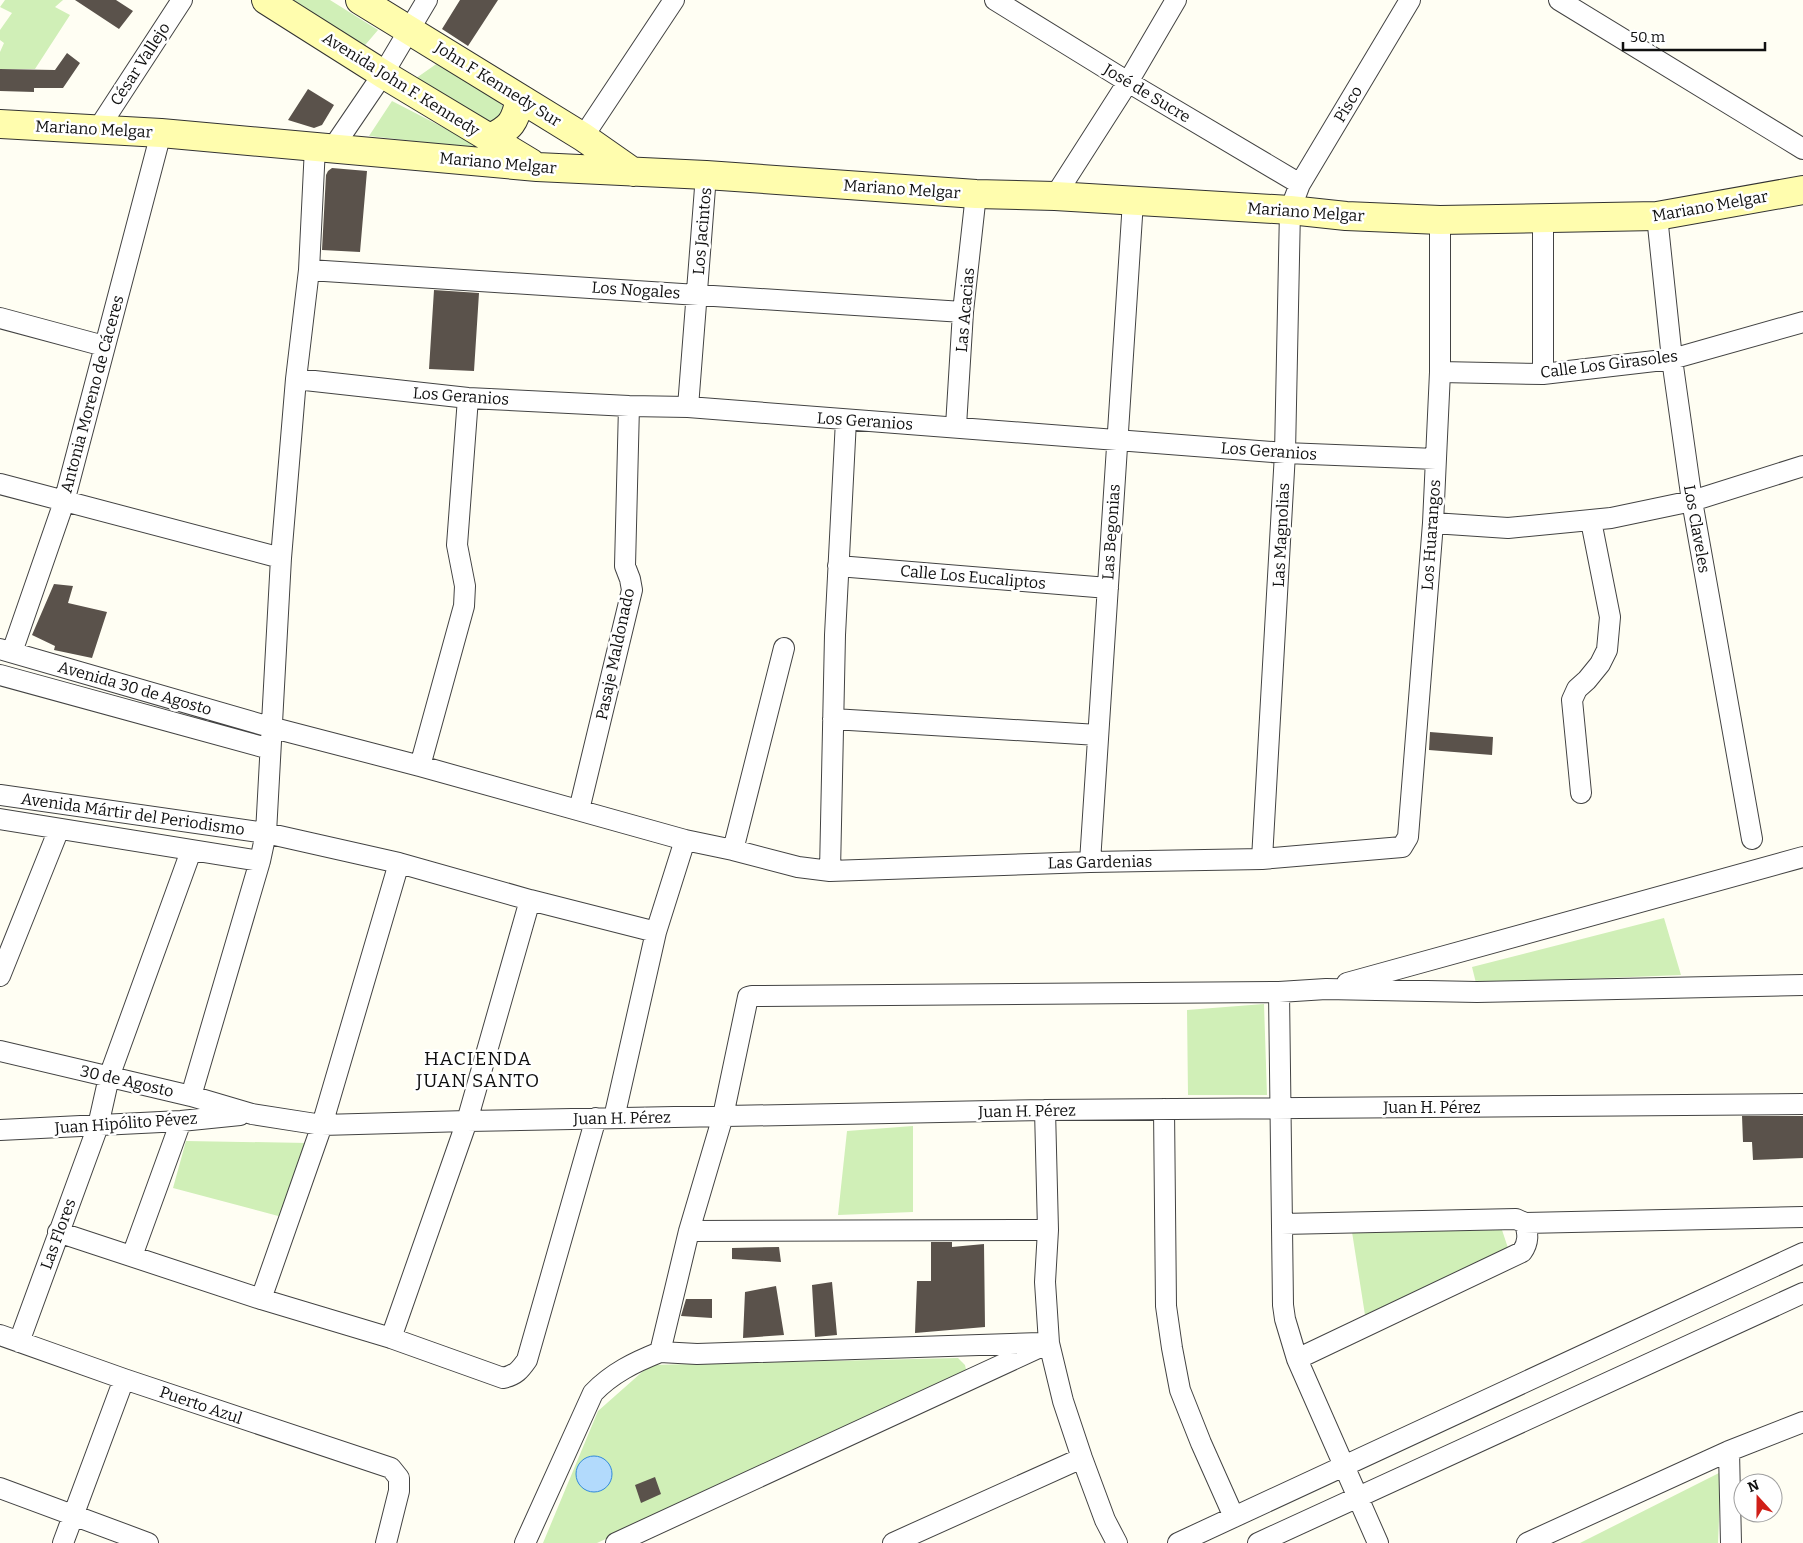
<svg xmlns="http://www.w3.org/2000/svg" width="1803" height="1543" viewBox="0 0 1803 1543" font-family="Bitter,serif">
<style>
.green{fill:#d0efb7}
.water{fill:#b2dafc;stroke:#3189db}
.building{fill:#5a524b}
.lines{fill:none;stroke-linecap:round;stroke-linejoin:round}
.street-casing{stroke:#434343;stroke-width:22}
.secondary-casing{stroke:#323232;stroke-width:30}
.street{stroke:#fff;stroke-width:20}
.secondary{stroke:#fffdae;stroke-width:28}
.labels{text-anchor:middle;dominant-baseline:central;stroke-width:5;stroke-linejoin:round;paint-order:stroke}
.street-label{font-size:16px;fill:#101010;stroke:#fff}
.quarter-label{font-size:19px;letter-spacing:1px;fill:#101010;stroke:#fff}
</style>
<rect width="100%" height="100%" fill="#fffef3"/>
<path class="green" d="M 5,0 L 63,0 L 55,7 L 70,15 L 35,69 L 0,69 L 0,52 L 4,43 L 0,40 L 0,30 L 12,13 L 0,7 Z
M 278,0 L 330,0 L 378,30 L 360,51 Z
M 442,60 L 510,111 L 488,126 L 412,81 Z
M 392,101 L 485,149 L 369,136 Z
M 1664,918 L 1681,975 L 1476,983 L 1472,967 Z
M 1264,1004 L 1267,1095 L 1188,1095 L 1187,1010 Z
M 913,1126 L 913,1212 L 838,1215 L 847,1131 Z
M 186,1141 L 308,1143 L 282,1217 L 173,1188 Z
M 1502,1230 L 1508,1248 L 1365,1315 L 1352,1232 Z
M 958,1358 L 965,1365 L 967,1374 L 597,1543 L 543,1543 L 598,1411 L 650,1365 Z
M 1721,1472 L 1718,1543 L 1580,1543 Z"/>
<path class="water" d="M576 1474a18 18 0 1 1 36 0a18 18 0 1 1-36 0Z"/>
<path class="building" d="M 75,0 L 116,0 L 133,11 L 119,29 Z
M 460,0 L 498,0 L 468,46 L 442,29 Z
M 67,53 L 80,63 L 63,88 L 34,88 L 34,92 L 0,91 L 0,69 L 55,70 Z
M 308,89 L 334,105 L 322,125 L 314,128 L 288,120 Z
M 332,168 L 367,171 L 360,252 L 322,250 L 326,175 L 328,171 Z
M 434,290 L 479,293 L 474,371 L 429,369 Z
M 54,584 L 73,586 L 68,603 L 107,612 L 92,658 L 54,650 L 55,646 L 32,635 Z
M 1430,732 L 1493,737 L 1492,755 L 1429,750 Z
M 1742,1116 L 1803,1116 L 1803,1158 L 1753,1160 L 1752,1142 L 1743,1142 Z
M 931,1242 L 952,1242 L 952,1247 L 984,1244 L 985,1327 L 915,1333 L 917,1281 L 931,1281 Z
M 779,1247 L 781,1262 L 732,1259 L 732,1248 Z
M 832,1282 L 837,1335 L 815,1337 L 812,1285 Z
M 776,1286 L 784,1335 L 743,1338 L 745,1292 Z
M 686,1299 L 712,1299 L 712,1318 L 681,1316 Z
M 655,1477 L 661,1494 L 641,1503 L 635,1485 Z"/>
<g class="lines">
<defs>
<path id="street" d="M 995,0 L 1128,82 L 1300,184
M 1559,0 L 1803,149
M 98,129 L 182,0
M 583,137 L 674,0
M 332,149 L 383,74 L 427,0
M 1055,196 L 1128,82 L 1176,0
M 1657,216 L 1672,359 L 1692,501 L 1752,839
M 1543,219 L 1543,374
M 309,270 L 963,312
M 0,318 L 104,346
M 1440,372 L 1543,374 L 1672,359 L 1803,322
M 296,379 L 468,398 L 629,406 L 688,407 L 1285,453 L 1436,459
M 688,407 L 706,175
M 956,426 L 963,312 L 976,194
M 0,484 L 281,558
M 1433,523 L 1508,528 L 1611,518 L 1692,501 L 1803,466
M 838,566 L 1108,588
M 0,649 L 270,727 L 420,766 L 685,840 L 733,850 L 798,867 L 830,871 L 1090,862 L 1262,859 L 1402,847 L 1408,837 L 1433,523 L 1440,372 L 1440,220
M 12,652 L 64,502 L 161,133
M 0,675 L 270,749
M 833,719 L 1098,735
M 420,766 L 464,606 L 465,586 L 457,545 L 468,398
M 1581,793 L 1572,700 L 1577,689 L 1587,680 L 1600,664 L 1607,650 L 1610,617 L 1591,521
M 0,795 L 266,833 L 399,863 L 530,900 L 656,932
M 579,810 L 632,590 L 630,579 L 625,566 L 629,406
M 0,819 L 260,861
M 733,850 L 784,648
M 1262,859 L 1285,453 L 1290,210 L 1300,184 L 1410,0
M 1090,862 L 1133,201
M 830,871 L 835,635 L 846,420
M 0,976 L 59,829
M 1347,983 L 1803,857
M 1279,992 L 1283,1305 L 1285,1319 L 1297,1359 L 1378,1543
M 0,1051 L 191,1096 L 252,1114 L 322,1125 L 467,1121 L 1045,1110 L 1803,1104
M 191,1096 L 260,861 L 266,833 L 281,558 L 296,379 L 309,270 L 315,147
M 1164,1109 L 1166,1306 L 1172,1348 L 1180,1390 L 1201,1443 L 1234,1517
M 1045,1110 L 1048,1230 L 1045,1282 L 1049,1343 L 1063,1401 L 1082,1458 L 1105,1520 L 1117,1543
M 614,1118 L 656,932 L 685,840
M 0,1130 L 181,1121 L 240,1115
M 1282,1224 L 1516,1219 L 1525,1223 L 1803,1217
M 689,1231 L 1048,1230
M 58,1232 L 261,1299 L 391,1338 L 503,1378 C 516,1375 520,1370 527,1360 L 596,1118
M 132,1256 L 181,1121
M 261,1299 L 322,1125 L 399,863
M 0,1335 L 124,1379 L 391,1468 L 399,1478 L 399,1491 L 386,1543
M 391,1338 L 467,1121 L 530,900
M 19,1342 L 98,1126 L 109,1077 L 191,851
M 660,1352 L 697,1354 L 1040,1343
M 1297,1359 L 1522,1252 C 1529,1242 1528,1234 1525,1223
M 1729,1451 L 1731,1543
M 0,1488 L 148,1543
M 63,1543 L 124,1379
M 525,1543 L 593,1393 C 612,1373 635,1362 660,1352 L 689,1231 L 723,1116 L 748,997 L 752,996 L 1279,992 L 1326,989 L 1477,992 L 1803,985
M 616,1543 L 1049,1343
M 893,1543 L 1082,1458
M 1178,1543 L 1803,1253
M 1258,1543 L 1803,1293
M 1527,1543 L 1729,1451 L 1803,1422"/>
<path id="secondary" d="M 266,0 L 383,74 L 531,163
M 360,0 L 583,137 L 633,172
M 0,124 L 161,133 L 537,167 L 706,175 L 976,194 L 1055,196 L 1290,210 L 1346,216 L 1440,220 L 1657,216 L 1803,190
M 490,138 C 511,128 515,122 520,99"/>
</defs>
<use href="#street" class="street-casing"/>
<use href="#secondary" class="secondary-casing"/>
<use href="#street" class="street"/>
<use href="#secondary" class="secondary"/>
</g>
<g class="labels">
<g class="street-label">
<text transform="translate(140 64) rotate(-57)">César Vallejo</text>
<text transform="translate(401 84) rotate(32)">Avenida John F. Kennedy</text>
<text transform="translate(498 84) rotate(32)">John F Kennedy Sur</text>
<text transform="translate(1147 93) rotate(31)">José de Sucre</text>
<text transform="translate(1348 104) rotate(-59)">Pisco</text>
<text transform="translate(94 129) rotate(3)">Mariano Melgar</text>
<text transform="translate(498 163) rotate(5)">Mariano Melgar</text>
<text transform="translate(902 189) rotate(4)">Mariano Melgar</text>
<text transform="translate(1710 206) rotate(-10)">Mariano Melgar</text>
<text transform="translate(1306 212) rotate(4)">Mariano Melgar</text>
<text transform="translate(702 231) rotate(-85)">Los Jacintos</text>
<text transform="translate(636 290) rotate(4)">Los Nogales</text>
<text transform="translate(965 310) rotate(-85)">Las Acacias</text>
<text transform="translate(1609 364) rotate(-7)">Calle Los Girasoles</text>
<text transform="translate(92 394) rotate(-75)">Antonia Moreno de Cáceres</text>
<text transform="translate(461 396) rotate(4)">Los Geranios</text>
<text transform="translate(865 421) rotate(4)">Los Geranios</text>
<text transform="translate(1269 451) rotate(4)">Los Geranios</text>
<text transform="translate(1697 529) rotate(80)">Los Claveles</text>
<text transform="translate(1111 532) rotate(-86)">Las Begonias</text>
<text transform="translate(1281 535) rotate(-87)">Las Magnolias</text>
<text transform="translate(1431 535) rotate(-86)">Los Huarangos</text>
<text transform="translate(973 577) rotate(5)">Calle Los Eucaliptos</text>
<text transform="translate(615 654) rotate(-78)">Pasaje Maldonado</text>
<text transform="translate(135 688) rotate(16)">Avenida 30 de Agosto</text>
<text transform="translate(133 814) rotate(8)">Avenida Mártir del Periodismo</text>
<text transform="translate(1100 862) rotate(-1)">Las Gardenias</text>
<text transform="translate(127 1081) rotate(13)">30 de Agosto</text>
<text x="1432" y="1107">Juan H. Pérez</text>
<text transform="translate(1027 1111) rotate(-1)">Juan H. Pérez</text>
<text transform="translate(622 1118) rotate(-1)">Juan H. Pérez</text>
<text transform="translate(126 1123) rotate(-4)">Juan Hipólito Pévez</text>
<text transform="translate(58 1234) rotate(-70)">Las Flores</text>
<text transform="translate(201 1405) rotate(19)">Puerto Azul</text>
</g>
<g class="quarter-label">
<text x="478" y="1058">HACIENDA<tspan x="478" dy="22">JUAN SANTO</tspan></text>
</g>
</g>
<g transform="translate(1758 1498) rotate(339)"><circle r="24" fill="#ffffff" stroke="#9f9f9f"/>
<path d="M0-4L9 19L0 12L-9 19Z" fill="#d01f18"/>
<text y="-8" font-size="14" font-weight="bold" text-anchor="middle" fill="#101010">N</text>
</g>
<path d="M1623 42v8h142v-8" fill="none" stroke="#101010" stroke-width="2.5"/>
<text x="1630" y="42" font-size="15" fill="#101010" stroke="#ffffff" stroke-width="4" paint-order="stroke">50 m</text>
</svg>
